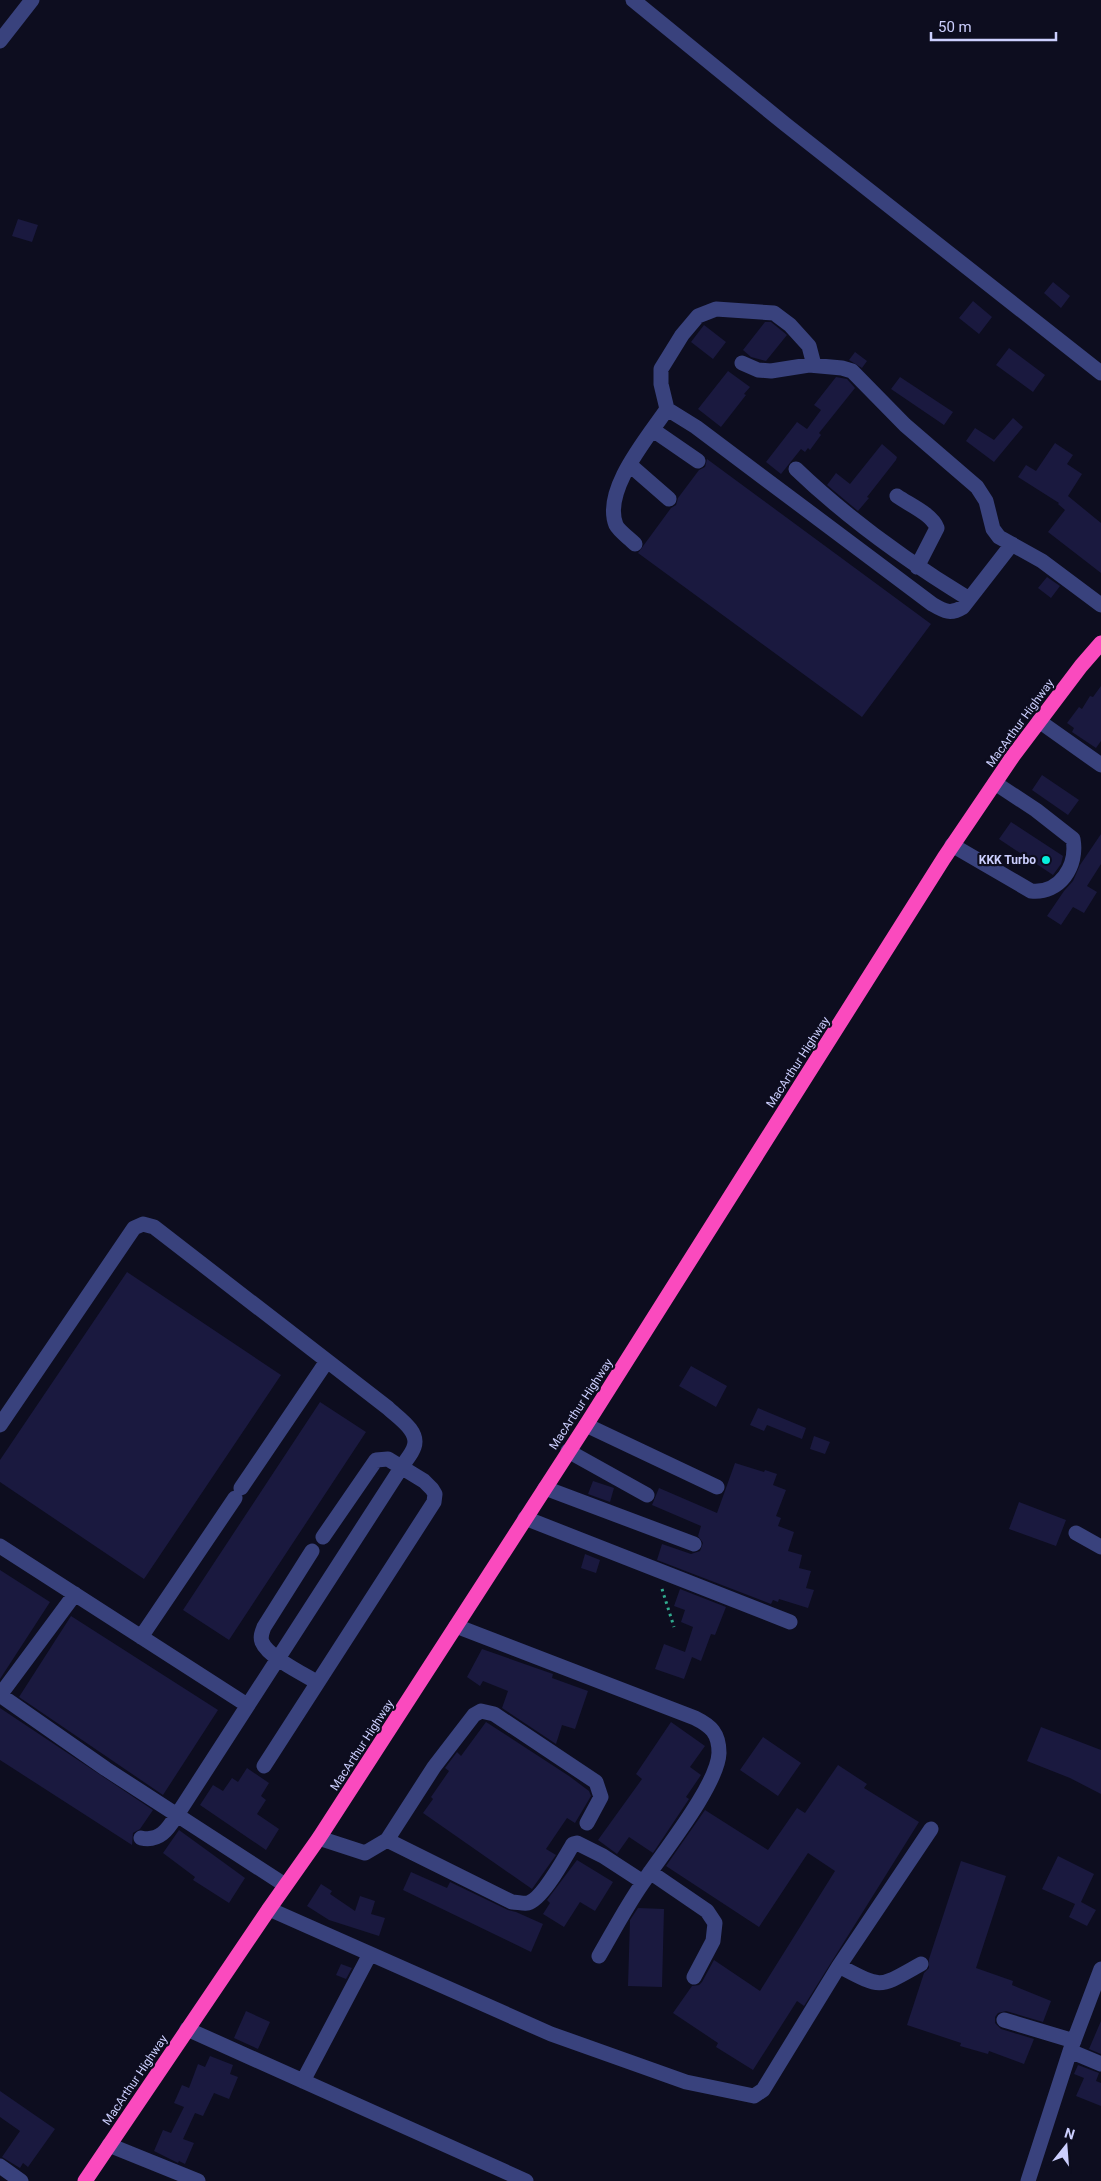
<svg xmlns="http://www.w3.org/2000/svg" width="1101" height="2181" viewBox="0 0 1101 2181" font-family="Roboto,sans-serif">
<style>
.building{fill:#1a193f}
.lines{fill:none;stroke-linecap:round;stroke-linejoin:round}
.path{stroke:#31ad8f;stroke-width:3;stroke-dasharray:2.5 4;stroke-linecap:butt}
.minor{stroke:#39427d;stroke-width:15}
.highway{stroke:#fa4abe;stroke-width:15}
.poi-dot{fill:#06efdd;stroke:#0d0d1f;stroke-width:2}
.labels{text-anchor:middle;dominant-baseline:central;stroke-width:4.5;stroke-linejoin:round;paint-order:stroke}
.street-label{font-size:12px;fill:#cccffe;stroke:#0d0d1f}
.poi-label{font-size:12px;font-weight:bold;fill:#cccffe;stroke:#0d0d1f;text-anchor:end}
</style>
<rect width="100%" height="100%" fill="#0d0d1f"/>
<path class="building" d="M 18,219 L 38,225 L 32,242 L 12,236 Z
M 1053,282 L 1070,296 L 1061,308 L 1044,293 Z
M 973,301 L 992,317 L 979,334 L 959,318 Z
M 765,322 L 771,322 L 787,335 L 766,361 L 751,357 L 743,350 Z
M 704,325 L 726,342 L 713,359 L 691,342 Z
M 1009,348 L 1045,375 L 1033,392 L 996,365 Z
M 855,352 L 867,361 L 862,368 L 849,360 Z
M 728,371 L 750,387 L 744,394 L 746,395 L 721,427 L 698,409 Z
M 836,377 L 847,379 L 855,388 L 819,433 L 821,435 L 810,450 L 808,448 L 805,452 L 801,449 L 781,474 L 766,462 L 797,422 L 807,429 L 821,410 L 814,405 Z
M 900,377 L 953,412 L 944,425 L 891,389 Z
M 1013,418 L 1023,427 L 994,462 L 966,441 L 975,428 L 994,440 Z
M 1055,443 L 1073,455 L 1067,464 L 1082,474 L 1068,496 L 1101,523 L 1101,573 L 1048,532 L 1065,510 L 1058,504 L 1059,503 L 1018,477 L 1026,465 L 1036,471 Z
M 882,444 L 897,457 L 896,460 L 867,497 L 869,498 L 858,511 L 827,485 L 836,473 L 850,484 Z
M 707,459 L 931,624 L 862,717 L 638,553 L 671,508 L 676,505 L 678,498 L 699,470 L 705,467 Z
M 1047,577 L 1060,586 L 1051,598 L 1038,588 Z
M 1101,686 L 1101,741 L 1096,748 L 1072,732 L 1074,728 L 1067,723 L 1079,707 L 1082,709 L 1090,696 L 1093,697 Z
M 1042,775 L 1079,800 L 1068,815 L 1032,790 Z
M 1011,822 L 1063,856 L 1061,864 L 1053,875 L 999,839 Z
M 1101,834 L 1101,864 L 1087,886 L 1097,892 L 1084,913 L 1073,907 L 1061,925 L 1047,916 L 1064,891 L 1073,881 L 1080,865 Z
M 127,1272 L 281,1375 L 144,1579 L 0,1482 L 0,1460 Z
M 691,1366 L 727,1386 L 716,1407 L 679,1386 Z
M 320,1402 L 366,1432 L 229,1640 L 183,1610 Z
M 758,1408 L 806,1428 L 802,1439 L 767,1425 L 764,1431 L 750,1425 Z
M 814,1436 L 830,1442 L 825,1454 L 810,1449 Z
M 735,1463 L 764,1472 L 765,1470 L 777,1474 L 773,1485 L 786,1490 L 776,1516 L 781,1518 L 778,1526 L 794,1532 L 788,1551 L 802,1555 L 799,1568 L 811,1571 L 806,1588 L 814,1590 L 808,1608 L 779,1599 L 778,1602 L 773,1600 L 771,1604 L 657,1560 L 662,1544 L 691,1554 L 700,1551 L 703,1543 L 698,1536 L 701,1526 L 652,1505 L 659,1488 L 717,1513 Z
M 593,1481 L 614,1488 L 610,1502 L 588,1494 Z
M 1019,1502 L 1066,1520 L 1056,1546 L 1009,1529 Z
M 585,1554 L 600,1560 L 596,1573 L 581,1568 Z
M 0,1570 L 50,1602 L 0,1679 Z
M 680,1589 L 726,1607 L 715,1635 L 711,1634 L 701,1661 L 692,1657 L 684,1679 L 655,1669 L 664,1644 L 685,1652 L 693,1627 L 681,1622 L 685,1610 L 674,1606 Z
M 71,1616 L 218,1710 L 163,1795 L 19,1697 Z
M 482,1649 L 553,1674 L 552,1678 L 588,1691 L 575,1729 L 562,1725 L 556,1744 L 502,1708 L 508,1691 L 483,1681 L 480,1686 L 467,1677 Z
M 0,1708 L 153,1810 L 140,1829 L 133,1833 L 132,1845 L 0,1760 Z
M 486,1722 L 569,1776 L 589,1791 L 591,1796 L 575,1823 L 567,1818 L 546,1849 L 556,1855 L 532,1889 L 423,1813 L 433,1799 L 431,1797 L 449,1771 L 445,1768 L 457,1752 L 461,1756 Z
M 671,1722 L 705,1746 L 690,1767 L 701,1775 L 686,1797 L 689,1799 L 653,1853 L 629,1837 L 617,1854 L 598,1840 L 642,1779 L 636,1774 Z
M 1041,1727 L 1101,1750 L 1101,1794 L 1070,1778 L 1027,1761 Z
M 763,1737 L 801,1763 L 778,1796 L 740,1770 Z
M 838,1765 L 867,1784 L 864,1788 L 919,1822 L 804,2006 L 797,2001 L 753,2070 L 716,2047 L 718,2043 L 673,2013 L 692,1986 L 699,1985 L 702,1982 L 714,1960 L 760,1991 L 835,1871 L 808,1853 L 759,1927 L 666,1866 L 705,1810 L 768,1850 L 797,1808 L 805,1813 Z
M 247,1768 L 269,1783 L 261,1796 L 266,1800 L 257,1814 L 279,1829 L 266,1850 L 200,1805 L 213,1785 L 223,1791 L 232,1778 L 238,1782 Z
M 179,1830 L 245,1878 L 229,1903 L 193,1880 L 195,1877 L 163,1853 Z
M 1058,1856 L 1094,1874 L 1081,1902 L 1096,1910 L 1087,1926 L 1069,1917 L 1075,1904 L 1042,1889 Z
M 577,1860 L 613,1882 L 595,1911 L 580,1902 L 564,1927 L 543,1914 L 550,1903 L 547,1900 Z
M 961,1861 L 1006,1876 L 976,1968 L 1013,1981 L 1012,1985 L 1051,2001 L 1043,2022 L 1006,2011 L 998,2013 L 995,2017 L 995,2023 L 1001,2029 L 1034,2039 L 1024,2064 L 989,2051 L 988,2054 L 960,2046 L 961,2043 L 907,2025 L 924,1973 L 929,1968 L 929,1959 Z
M 411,1872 L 447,1888 L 450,1882 L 508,1910 L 516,1912 L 543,1924 L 531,1952 L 403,1890 Z
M 321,1884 L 332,1891 L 330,1894 L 355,1911 L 360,1896 L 375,1901 L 371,1914 L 385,1918 L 379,1936 L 329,1920 L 307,1906 Z
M 638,1908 L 664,1909 L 662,1987 L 628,1986 L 630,1920 Z
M 341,1964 L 352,1968 L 346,1979 L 336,1975 Z
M 246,2011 L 270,2022 L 258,2049 L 234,2038 Z
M 1101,2021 L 1101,2054 L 1089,2049 Z
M 210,2056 L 233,2065 L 230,2074 L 238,2077 L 229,2099 L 214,2093 L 203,2116 L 195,2113 L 183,2139 L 194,2143 L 185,2164 L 179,2161 L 178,2163 L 154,2151 L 163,2130 L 171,2133 L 184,2107 L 174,2103 L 182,2085 L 189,2088 L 198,2064 L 205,2067 Z
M 1078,2065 L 1099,2073 L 1096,2081 L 1101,2083 L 1101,2106 L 1076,2096 L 1084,2078 L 1074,2074 Z
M 0,2091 L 55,2129 L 28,2167 L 23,2163 L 20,2168 L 2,2157 L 20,2131 L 0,2117 Z"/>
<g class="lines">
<path class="path" d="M 662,1589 L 674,1627"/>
<path class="minor" d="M 633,0 L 785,124 L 1101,373
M 0,41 L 32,0
M 742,363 L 758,370 L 771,371 L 809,365 L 842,368 L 852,371 L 905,425 L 977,487 L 986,501 L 993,529 L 999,537 L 1042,561 L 1101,605
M 814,365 L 809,346 L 790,325 L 774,313 L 716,309 L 698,316 L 682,335 L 661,369 L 661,384 L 667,409 L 696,427 L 932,604 C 944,611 950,615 963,607 L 1012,544
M 653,430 L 698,461
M 630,465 L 669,499
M 796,469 C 846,517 910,563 969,599
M 897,496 C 908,504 932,514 937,528 L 917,567
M 635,544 C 629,538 619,531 616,525 C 602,490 649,436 667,409
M 1039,721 L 1101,765
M 952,845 L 1031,891 C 1060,894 1078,866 1073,839 L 1036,810 L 995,783
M 0,1425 L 134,1228 L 143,1224 L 154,1227 L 388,1408 C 397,1417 420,1431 414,1447 C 412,1454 405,1461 401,1468 L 177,1815 L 106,1769 L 0,1695
M 586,1425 L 717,1487
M 568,1451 L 647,1495
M 241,1488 L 327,1361
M 545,1488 L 694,1544
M 525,1518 L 790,1622
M 1076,1533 L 1101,1547
M 0,1546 L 247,1705
M 312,1551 L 264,1627 C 262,1632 260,1637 262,1642 C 268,1657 303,1674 317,1682
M 456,1626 L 695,1718 C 711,1726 719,1733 719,1753 C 718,1785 661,1855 642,1884 C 626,1907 613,1932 599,1956
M 141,1637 L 235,1498
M 0,1695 L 75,1594
M 264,1766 L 434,1502 L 435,1494 L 432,1489 L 424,1481 L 388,1459 L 376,1460 L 323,1537
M 141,1838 C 160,1842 168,1829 177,1815 L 285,1885
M 319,1838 L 365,1853 L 387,1840 L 434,1767 L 474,1715 L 481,1711 L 494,1714 L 596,1782 L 601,1797 L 587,1823
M 387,1840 L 512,1902 C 517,1902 524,1904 528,1903 C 543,1899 565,1857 573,1844 L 577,1843 L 603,1856 L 643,1882
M 650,1872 L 707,1911 L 715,1923 L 713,1941 L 694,1977
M 269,1909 L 551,2034 L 686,2082 L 754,2096 L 763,2090 L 839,1966 L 931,1829
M 839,1966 C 883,1989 878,1988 921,1964
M 1004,2020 L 1074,2041
M 187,2029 L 526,2181
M 1070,2051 L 1101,2064
M 303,2081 L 370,1954
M 109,2145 L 198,2181
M 0,2166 L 21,2181
M 1028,2181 L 1070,2051 L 1101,1969"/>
<path class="highway" d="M 85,2181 L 269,1909 L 319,1838 L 586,1425 L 944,858 L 1013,756 L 1081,666 L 1101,643"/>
</g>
<circle class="poi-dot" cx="1046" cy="860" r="5"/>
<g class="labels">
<g class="street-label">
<text transform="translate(1020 723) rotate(-54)">MacArthur Highway</text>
<text transform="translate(798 1062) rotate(-57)">MacArthur Highway</text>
<text transform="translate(581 1404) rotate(-57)">MacArthur Highway</text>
<text transform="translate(362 1745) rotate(-57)">MacArthur Highway</text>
<text transform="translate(135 2080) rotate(-56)">MacArthur Highway</text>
</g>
<g class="poi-label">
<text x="1036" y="860">KKK Turbo</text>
</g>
</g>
<g transform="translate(1066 2146) rotate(17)" stroke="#0d0d1f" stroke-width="4" paint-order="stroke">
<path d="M0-4L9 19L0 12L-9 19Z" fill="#cccffe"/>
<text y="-8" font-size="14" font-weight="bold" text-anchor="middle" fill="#cccffe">N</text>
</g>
<path d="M931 32v8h125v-8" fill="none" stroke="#cccffe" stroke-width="2.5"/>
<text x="938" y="32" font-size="15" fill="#cccffe" stroke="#0d0d1f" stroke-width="4" paint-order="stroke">50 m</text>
</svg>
